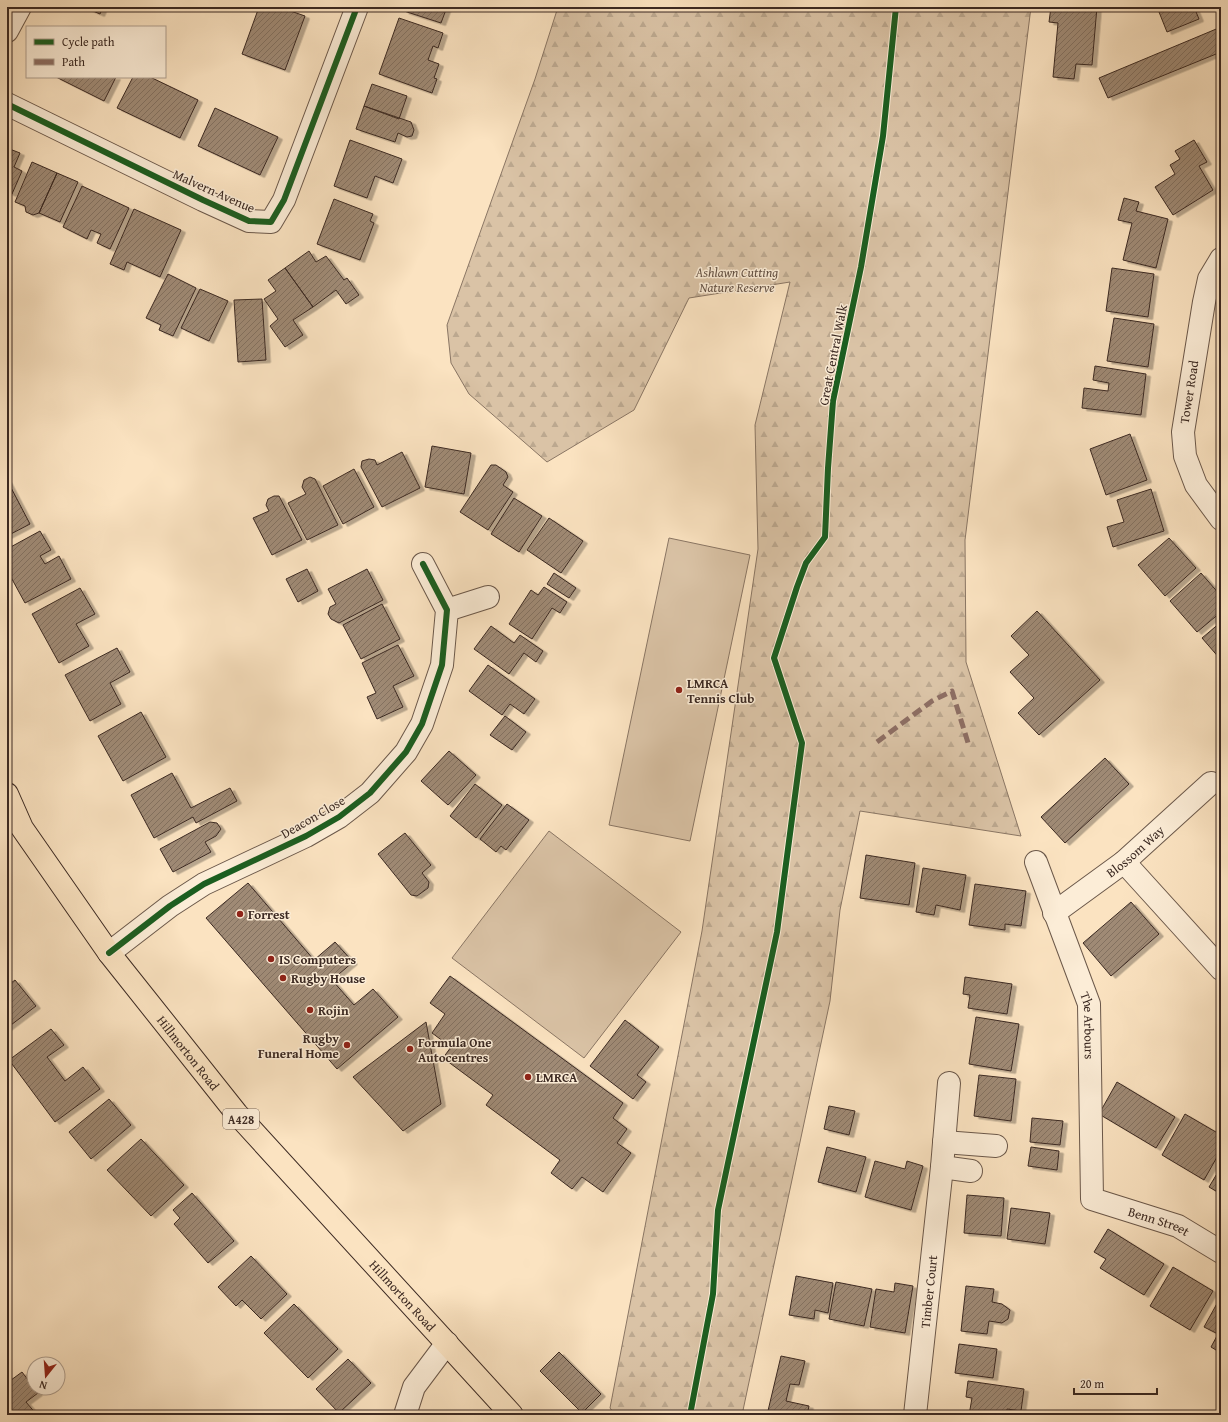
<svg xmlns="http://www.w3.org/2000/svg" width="1228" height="1422" viewBox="0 0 1228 1422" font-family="'Gentium Book Plus',serif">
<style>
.green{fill:#dac3a6;stroke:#8a7664}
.forest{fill:url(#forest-firs);stroke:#8a7664}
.building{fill:url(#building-hatch);stroke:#3b2922;filter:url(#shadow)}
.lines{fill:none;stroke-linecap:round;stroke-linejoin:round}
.street-casing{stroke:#6b584a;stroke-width:24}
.highway-casing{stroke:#3b2922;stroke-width:24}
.street{stroke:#fcedd7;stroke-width:22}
.highway{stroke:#fbe3c1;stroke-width:22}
.quiet{stroke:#8d6e63;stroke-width:5;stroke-dasharray:10 5;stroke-linecap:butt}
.cycleway-casing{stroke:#fcedd7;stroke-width:8}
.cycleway{stroke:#1b5e20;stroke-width:6}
.poi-dot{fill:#8f2418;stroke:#fcedd7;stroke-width:1.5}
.labels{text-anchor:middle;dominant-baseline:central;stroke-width:3;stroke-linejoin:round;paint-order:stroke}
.shield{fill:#fcedd7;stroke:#756458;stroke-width:1}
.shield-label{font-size:12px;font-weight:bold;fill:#3b2922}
.street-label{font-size:13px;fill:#3b2922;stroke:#fcedd7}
.park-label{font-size:13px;font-style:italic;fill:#635043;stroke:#fcedd7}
.poi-label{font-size:13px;font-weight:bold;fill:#3b2922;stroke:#fcedd7;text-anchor:start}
</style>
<defs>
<pattern id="forest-firs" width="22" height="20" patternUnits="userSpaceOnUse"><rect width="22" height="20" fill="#dac3a6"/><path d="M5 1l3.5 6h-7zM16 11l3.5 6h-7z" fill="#bca88f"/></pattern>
<pattern id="building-hatch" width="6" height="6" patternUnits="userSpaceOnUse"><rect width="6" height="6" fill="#9f8a75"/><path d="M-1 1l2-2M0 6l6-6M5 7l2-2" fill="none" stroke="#837160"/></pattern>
<filter id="shadow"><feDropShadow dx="4.5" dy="2.5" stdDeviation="0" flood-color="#0004"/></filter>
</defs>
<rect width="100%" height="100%" fill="#fbe3c1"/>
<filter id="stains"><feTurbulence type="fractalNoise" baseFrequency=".005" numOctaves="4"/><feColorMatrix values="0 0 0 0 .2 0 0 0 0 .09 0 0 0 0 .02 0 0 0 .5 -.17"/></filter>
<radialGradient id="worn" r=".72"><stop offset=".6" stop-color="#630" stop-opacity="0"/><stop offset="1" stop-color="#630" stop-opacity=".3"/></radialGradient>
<path class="green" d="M 669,538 L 750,555 L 690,841 L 609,825 Z
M 549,831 L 681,932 L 584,1058 L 452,958 Z"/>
<path class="forest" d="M 558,7 L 1031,7 L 965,540 L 966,662 L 1021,836 L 860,811 L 840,910 L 830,1001 L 742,1415 L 615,1415 L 610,1408 L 702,931 L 758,549 L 755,425 L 790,282 L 689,298 L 634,410 L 547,462 L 469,394 L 451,363 L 447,325 L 535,79 Z"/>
<path class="building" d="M 84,7 L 103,7 L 100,14 Z
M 259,7 L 279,7 L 305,16 L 285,70 L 242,54 Z
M 405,7 L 447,7 L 441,23 L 404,11 Z
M 1051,7 L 1097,7 L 1092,65 L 1076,64 L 1074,79 L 1053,77 L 1058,23 L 1049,22 Z
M 1157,7 L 1194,7 L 1199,19 L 1167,32 Z
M 399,18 L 443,33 L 438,48 L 433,46 L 428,60 L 439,64 L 434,78 L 437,79 L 432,93 L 379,74 Z
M 1221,27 L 1221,52 L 1108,98 L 1099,78 Z
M 56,77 L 116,77 L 104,101 Z
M 133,77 L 150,77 L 198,100 L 180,138 L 117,108 Z
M 372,84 L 407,96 L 399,119 L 364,106 Z
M 364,106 L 411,122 L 414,130 L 412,136 L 407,137 L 398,133 L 395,142 L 356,129 Z
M 215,108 L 278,137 L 260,175 L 198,146 Z
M 350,140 L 402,159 L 393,183 L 375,176 L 367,198 L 334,186 Z
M 1194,140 L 1207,162 L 1199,166 L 1213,190 L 1173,215 L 1155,187 L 1175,174 L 1170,165 L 1180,159 L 1175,151 Z
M 7,148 L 20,153 L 14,167 L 22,171 L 12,194 L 7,192 Z
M 32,162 L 57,173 L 39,213 L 33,215 L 26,212 L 25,206 L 15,202 Z
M 57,173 L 78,182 L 60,222 L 39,213 Z
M 82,186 L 129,208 L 110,249 L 97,243 L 101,234 L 91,230 L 87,239 L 63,227 Z
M 1124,198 L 1139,202 L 1136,211 L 1168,219 L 1156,268 L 1123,260 L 1132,223 L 1118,220 Z
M 334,199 L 373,214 L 370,221 L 374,223 L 360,260 L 317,244 Z
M 134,209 L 181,230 L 160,277 L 127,262 L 124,270 L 110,264 Z
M 309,251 L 316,262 L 326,256 L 344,280 L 347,278 L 359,295 L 346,304 L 336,290 L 313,307 L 285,268 Z
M 285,268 L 313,307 L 293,320 L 303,335 L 285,347 L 270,326 L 278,319 L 264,299 L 276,291 L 268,280 Z
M 1112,268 L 1154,274 L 1148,317 L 1106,311 Z
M 168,274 L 196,288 L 173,336 L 159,330 L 161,325 L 146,318 Z
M 200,289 L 228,301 L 209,341 L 181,328 Z
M 262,299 L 266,360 L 238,362 L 234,300 Z
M 1114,318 L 1154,324 L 1148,367 L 1107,361 Z
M 1095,366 L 1146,374 L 1141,415 L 1082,408 L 1084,388 L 1108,391 L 1109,383 L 1093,380 Z
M 1130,434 L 1147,480 L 1106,495 L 1090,449 Z
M 432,446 L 471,453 L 464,494 L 425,487 Z
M 402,452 L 420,488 L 382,507 L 361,467 L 362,461 L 369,459 L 375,460 L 377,465 Z
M 491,465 L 496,465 L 506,472 L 508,477 L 503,485 L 513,492 L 488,530 L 460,512 Z
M 354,469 L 374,507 L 343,524 L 323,486 Z
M 310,477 L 315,479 L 338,525 L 307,540 L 288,503 L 306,494 L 302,487 L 304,480 Z
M 7,480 L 30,524 L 7,536 Z
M 1151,489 L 1164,531 L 1113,547 L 1107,527 L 1124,522 L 1117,500 Z
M 274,496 L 279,496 L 302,540 L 272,555 L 253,518 L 269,511 L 266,505 L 268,499 Z
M 514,498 L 542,516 L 519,552 L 491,534 Z
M 549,518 L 583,541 L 561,573 L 527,550 Z
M 40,531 L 51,550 L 40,556 L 45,564 L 59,556 L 71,579 L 25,603 L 7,570 L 7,549 Z
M 1169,538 L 1196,568 L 1165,596 L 1138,565 Z
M 307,569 L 318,591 L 298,602 L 286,579 Z
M 367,569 L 383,600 L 339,623 L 331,619 L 328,614 L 330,607 L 336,604 L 328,589 Z
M 554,573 L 576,588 L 569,598 L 547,584 Z
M 1201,573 L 1221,596 L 1221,612 L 1197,632 L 1170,601 Z
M 544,587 L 567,602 L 560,613 L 552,608 L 532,639 L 509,624 L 531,590 L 538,595 Z
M 80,588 L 95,614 L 76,624 L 89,646 L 59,663 L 32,614 Z
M 382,604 L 400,639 L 361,659 L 343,625 Z
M 1037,611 L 1100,680 L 1039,735 L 1018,713 L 1034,698 L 1010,672 L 1029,655 L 1011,636 Z
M 1221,622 L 1221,660 L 1202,638 Z
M 491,626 L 514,643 L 520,635 L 543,651 L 536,662 L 524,653 L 509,674 L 474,649 Z
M 398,645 L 414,676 L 393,686 L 403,707 L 377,719 L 367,697 L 376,693 L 362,663 Z
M 117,648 L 130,672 L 110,683 L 121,704 L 90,721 L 65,675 Z
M 488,665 L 535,699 L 524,714 L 510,704 L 502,715 L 469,691 Z
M 141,712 L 166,757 L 123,781 L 98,736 Z
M 505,716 L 526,732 L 512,750 L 490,735 Z
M 449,751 L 476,775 L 448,805 L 421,781 Z
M 1105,758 L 1129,784 L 1065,843 L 1041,817 Z
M 172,773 L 191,808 L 230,788 L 237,801 L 196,823 L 193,817 L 154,838 L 131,795 Z
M 475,784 L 502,805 L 476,838 L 450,816 Z
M 507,804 L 529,820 L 506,850 L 501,846 L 496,852 L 480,839 Z
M 210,822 L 217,823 L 221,829 L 216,836 L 205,842 L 211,852 L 173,872 L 160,849 Z
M 405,833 L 431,865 L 422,873 L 429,882 L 428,888 L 417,896 L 411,895 L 378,854 Z
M 866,855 L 915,863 L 909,905 L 860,898 Z
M 923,868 L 966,875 L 960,910 L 936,905 L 934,915 L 916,912 Z
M 248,883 L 314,960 L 335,942 L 353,962 L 332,980 L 354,1005 L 373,989 L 398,1017 L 337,1069 L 206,918 Z
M 975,884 L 1026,891 L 1021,926 L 1005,924 L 1005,930 L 969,925 Z
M 1131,902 L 1159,934 L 1111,976 L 1083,943 Z
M 450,976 L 623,1103 L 613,1118 L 627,1129 L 617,1143 L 631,1153 L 603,1192 L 582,1177 L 572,1189 L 551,1173 L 560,1160 L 486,1105 L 493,1095 L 443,1058 L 451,1047 L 432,1033 L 445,1014 L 430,1003 Z
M 965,977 L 1012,984 L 1007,1014 L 968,1008 L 970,995 L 963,994 Z
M 15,980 L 36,1006 L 7,1028 L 7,986 Z
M 976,1017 L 1019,1024 L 1011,1071 L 969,1064 Z
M 625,1020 L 659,1047 L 637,1075 L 646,1082 L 633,1099 L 590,1066 Z
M 426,1022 L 441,1104 L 403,1131 L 353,1077 Z
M 51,1029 L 64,1045 L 47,1057 L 65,1081 L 83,1067 L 100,1089 L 55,1122 L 9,1060 Z
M 979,1075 L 1016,1079 L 1011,1121 L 974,1116 Z
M 1117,1082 L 1175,1117 L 1156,1148 L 1099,1114 Z
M 109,1099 L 131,1125 L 91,1159 L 69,1132 Z
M 829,1106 L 855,1111 L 849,1135 L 824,1129 Z
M 1185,1114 L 1221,1135 L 1221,1150 L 1204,1180 L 1162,1155 Z
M 1032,1118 L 1063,1121 L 1060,1145 L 1030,1142 Z
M 141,1139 L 184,1185 L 151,1216 L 107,1170 Z
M 827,1147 L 866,1157 L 856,1192 L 818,1182 Z
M 1031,1147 L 1059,1151 L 1057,1170 L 1028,1166 Z
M 875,1161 L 905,1169 L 907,1161 L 923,1166 L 911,1210 L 865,1197 Z
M 1221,1167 L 1221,1194 L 1209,1187 Z
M 192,1193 L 234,1241 L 208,1263 L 174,1224 L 180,1218 L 173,1210 Z
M 967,1195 L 1004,1198 L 1001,1236 L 964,1233 Z
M 1011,1208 L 1050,1213 L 1045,1244 L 1007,1239 Z
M 1108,1229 L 1164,1264 L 1144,1295 L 1100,1268 L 1106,1259 L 1094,1252 Z
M 251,1256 L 287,1294 L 261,1319 L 242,1300 L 236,1306 L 218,1287 Z
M 1173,1267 L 1213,1291 L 1190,1330 L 1150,1306 Z
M 796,1276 L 833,1283 L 828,1313 L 815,1310 L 814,1319 L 789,1315 Z
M 836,1282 L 872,1289 L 864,1326 L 829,1319 Z
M 895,1283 L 913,1286 L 905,1333 L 870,1327 L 876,1289 L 894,1292 Z
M 966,1286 L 994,1289 L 992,1302 L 1002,1304 L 1010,1310 L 1008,1319 L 1002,1323 L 989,1321 L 987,1334 L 961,1331 Z
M 1220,1298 L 1221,1299 L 1221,1353 L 1211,1347 L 1218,1334 L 1204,1327 Z
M 294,1304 L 338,1349 L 308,1378 L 264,1333 Z
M 959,1344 L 997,1349 L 993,1378 L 955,1373 Z
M 559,1352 L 601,1394 L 582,1413 L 540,1371 Z
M 781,1356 L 805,1361 L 799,1385 L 790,1384 L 786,1401 L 809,1406 L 807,1415 L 767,1415 Z
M 348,1359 L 371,1383 L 339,1413 L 316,1389 Z
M 22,1372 L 38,1393 L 26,1402 L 37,1415 L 7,1415 L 7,1383 Z
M 968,1381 L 1024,1389 L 1021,1411 L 1007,1409 L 1006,1415 L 969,1415 L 972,1398 L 966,1397 Z"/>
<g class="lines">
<defs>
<g id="street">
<path d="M 7,31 L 20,7"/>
<path d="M 7,104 L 203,200 L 249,221 L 271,222 L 284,200 L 357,7"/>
<path d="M 1221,259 L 1209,279 L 1204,302 L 1183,432 L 1185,456 L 1196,485 L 1221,519"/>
<path d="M 447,610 L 488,597"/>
<path id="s1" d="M 1036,862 L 1089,1004 L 1092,1199 L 1178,1226 L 1221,1252"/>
<path d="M 1124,862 L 1221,969"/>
<path id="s2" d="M 1054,913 L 1124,862 L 1211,783"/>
<path d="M 109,953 L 170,906 L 204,884 L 306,836 L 339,817 L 370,793 L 406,752 L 422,724 L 442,665 L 447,610 L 423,564"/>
<path d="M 944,1142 L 996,1146"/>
<path d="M 942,1167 L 971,1171"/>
<path d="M 405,1415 L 414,1387 L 447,1343"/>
<path id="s3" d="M 915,1415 L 942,1167 L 949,1083"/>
</g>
<g id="highway">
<path id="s4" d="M 7,794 L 22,828 L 109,953 L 237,1114 L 512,1415"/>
</g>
</defs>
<use href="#street" class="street-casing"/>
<use href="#highway" class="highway-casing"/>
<use href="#street" class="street"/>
<use href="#highway" class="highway"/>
<path class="quiet" d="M 877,742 L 932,701 L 952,691 L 969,746"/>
<defs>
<path id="cycleway" d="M 7,104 L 203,200 L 249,221 L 271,222 L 284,200 L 357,7
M 109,953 L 170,906 L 204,884 L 306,836 L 339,817 L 370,793 L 406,752 L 422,724 L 442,665 L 447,610 L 423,564
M 690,1415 L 713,1294 L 718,1210 L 777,932 L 802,743 L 774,658 L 797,587 L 806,563 L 825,537 L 828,468 L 833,401 L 861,267 L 883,136 L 896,7"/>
</defs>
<use href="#cycleway" class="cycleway-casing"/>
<use href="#cycleway" class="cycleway"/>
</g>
<g class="poi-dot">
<circle cx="679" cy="690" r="4"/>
<circle cx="240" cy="914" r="4"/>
<circle cx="271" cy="959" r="4"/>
<circle cx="283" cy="978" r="4"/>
<circle cx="310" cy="1010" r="4"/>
<circle cx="347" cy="1045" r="4"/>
<circle cx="410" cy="1049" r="4"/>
<circle cx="528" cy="1077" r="4"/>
</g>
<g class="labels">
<rect class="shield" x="223" y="1109" width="36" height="20" rx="3"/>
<g class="shield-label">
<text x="241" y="1119">A428</text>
</g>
<g class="street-label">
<text transform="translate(214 191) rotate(24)">Malvern Avenue</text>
<text transform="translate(833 355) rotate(-79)">Great Central Walk</text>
<text transform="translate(1189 392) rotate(-81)">Tower Road</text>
<text transform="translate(313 817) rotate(-30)">Deacon Close</text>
<text stroke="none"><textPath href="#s2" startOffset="102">Blossom Way</textPath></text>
<text stroke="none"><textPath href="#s1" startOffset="173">The Arbours</textPath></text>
<text stroke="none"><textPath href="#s4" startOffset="317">Hillmorton Road</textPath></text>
<text stroke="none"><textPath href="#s1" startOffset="417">Benn Street</textPath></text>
<text stroke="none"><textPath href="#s3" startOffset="124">Timber Court</textPath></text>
<text stroke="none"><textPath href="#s4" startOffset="641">Hillmorton Road</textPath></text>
</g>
<g class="park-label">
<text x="737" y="272">Ashlawn Cutting<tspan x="737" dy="15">Nature Reserve</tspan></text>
</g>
<g class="poi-label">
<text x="687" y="683">LMRCA<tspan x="687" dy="15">Tennis Club</tspan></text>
<text x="248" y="914">Forrest</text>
<text x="279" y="959">IS Computers</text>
<text x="291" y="978">Rugby House</text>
<text x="318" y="1010">Rojin</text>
<text x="339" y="1038" text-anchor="end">Rugby<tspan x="339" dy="15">Funeral Home</tspan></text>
<text x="418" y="1042">Formula One<tspan x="418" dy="15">Autocentres</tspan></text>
<text x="536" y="1077">LMRCA</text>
</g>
</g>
<rect width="1228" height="1422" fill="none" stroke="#fbe3c1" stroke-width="24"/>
<rect x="8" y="8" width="1212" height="1406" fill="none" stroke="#3b2922" stroke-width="2"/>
<rect x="12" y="12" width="1204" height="1398" fill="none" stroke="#3b2922"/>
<rect x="26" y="26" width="140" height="52" fill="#fcedd7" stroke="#af9f8f"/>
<rect x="34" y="39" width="20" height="6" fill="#1b5e20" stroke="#af9f8f"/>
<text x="62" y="46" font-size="12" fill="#3b2922">Cycle path</text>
<rect x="34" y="59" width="20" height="6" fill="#8d6e63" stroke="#af9f8f"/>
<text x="62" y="66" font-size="12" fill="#3b2922">Path</text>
<g transform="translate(46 1376) rotate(197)"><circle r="19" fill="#fcedd7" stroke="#af9f8f"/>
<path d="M0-3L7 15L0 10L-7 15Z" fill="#8f2418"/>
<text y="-6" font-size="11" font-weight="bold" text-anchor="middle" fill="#3b2922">N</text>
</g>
<path d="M1074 1388v6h83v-6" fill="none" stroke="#3b2922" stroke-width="2"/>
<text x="1080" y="1388" font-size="12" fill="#3b2922" stroke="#fcedd7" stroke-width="3" paint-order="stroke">20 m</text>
<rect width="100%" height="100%" filter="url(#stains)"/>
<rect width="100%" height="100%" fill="url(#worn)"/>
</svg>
